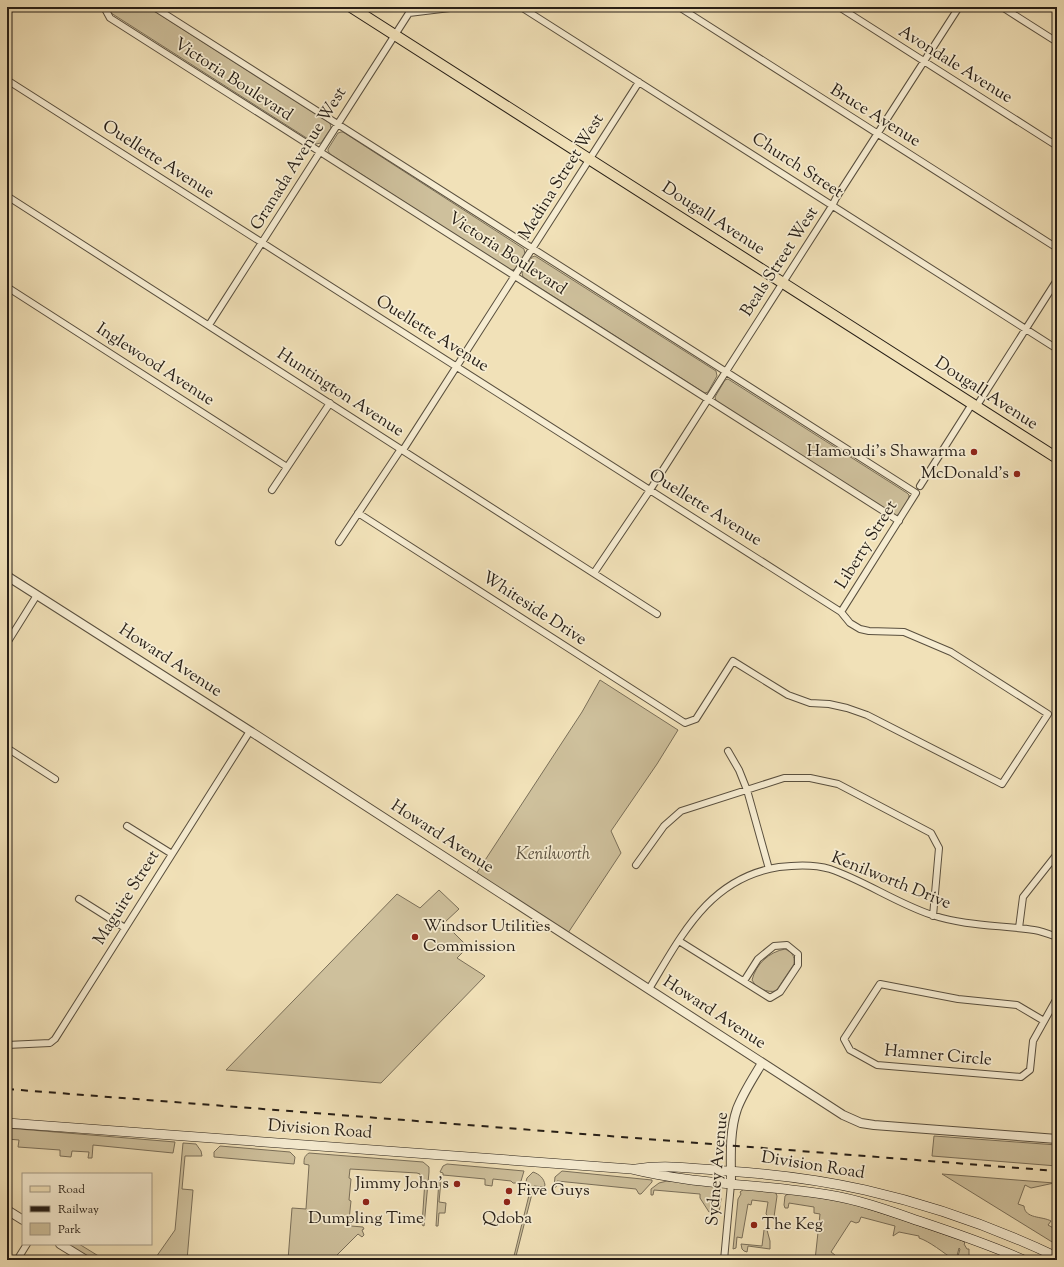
<svg xmlns="http://www.w3.org/2000/svg" width="1064" height="1267" viewBox="0 0 1064 1267" font-family="'Sorts Mill Goudy',serif">
<style>
.green{fill:#cec09c;stroke:#7a6f59}
.lines{fill:none;stroke-linecap:round;stroke-linejoin:round}
.minor-casing{stroke:#594f3e;stroke-width:8}
.tertiary-casing{stroke:#594f3e;stroke-width:10}
.secondary-casing{stroke:#261e16;stroke-width:10}
.primary-casing{stroke:#261e16;stroke-width:12}
.minor{stroke:#f6ecd1;stroke-width:6}
.tertiary{stroke:#f6ecd1;stroke-width:8}
.secondary{stroke:#f6ecd1;stroke-width:9}
.primary{stroke:#f1e1b8;stroke-width:10}
.rail{stroke:#261e16;stroke-width:2;stroke-dasharray:7 7;stroke-linecap:butt}
.poi-dot{fill:#8f2418;stroke:#f6ecd1;stroke-width:1.5}
.labels{text-anchor:middle;dominant-baseline:central;stroke-width:3.5;stroke-linejoin:round;paint-order:stroke}
.street-label{font-size:17px;fill:#261e16;stroke:#f6ecd1}
.poi-label{font-size:17px;fill:#261e16;stroke:#f6ecd1;text-anchor:end}
.park-label{font-size:17px;font-style:italic;fill:#584f3e;stroke:#f6ecd1}
</style>
<rect width="100%" height="100%" fill="#f1e1b8"/>
<filter id="stains"><feTurbulence type="fractalNoise" baseFrequency=".005" numOctaves="4"/><feColorMatrix values="0 0 0 0 .2 0 0 0 0 .09 0 0 0 0 .02 0 0 0 .5 -.17"/></filter>
<radialGradient id="worn" r=".72"><stop offset=".6" stop-color="#630" stop-opacity="0"/><stop offset="1" stop-color="#630" stop-opacity=".3"/></radialGradient>
<path class="green" d="M 107,7 L 148,7 L 330,123 L 331,128 L 321,143 L 316,144 L 111,13 Z
M 341,132 L 343,132 L 524,249 L 525,254 C 522,260 518,271 510,270 L 330,154 L 328,151 L 328,149 L 338,133 Z
M 535,256 L 716,371 L 717,376 L 708,392 L 705,393 L 703,392 L 523,277 L 522,273 L 532,257 Z
M 728,379 L 907,493 L 909,495 C 910,501 902,513 896,516 L 716,401 L 715,397 L 725,380 Z
M 600,680 L 678,730 L 657,764 L 611,831 L 621,853 L 568,933 L 476,874 L 582,712 Z
M 439,890 L 459,909 L 444,923 L 468,947 L 457,958 L 485,976 L 381,1083 L 226,1070 L 397,894 L 420,908 Z
M 785,949 C 792,952 795,956 794,964 L 776,991 C 767,993 756,988 752,980 C 756,964 769,952 785,949 Z
M 7,1128 L 175,1142 L 173,1153 L 93,1145 L 92,1158 L 88,1158 L 89,1152 L 72,1151 L 71,1157 L 60,1156 L 60,1150 L 18,1147 L 19,1140 L 7,1139 Z
M 934,1136 L 1057,1145 L 1057,1166 L 932,1156 Z
M 183,1143 L 196,1144 L 201,1151 L 202,1156 L 185,1156 L 182,1189 L 193,1190 L 187,1260 L 154,1260 L 175,1230 Z
M 220,1146 L 290,1152 L 295,1157 L 294,1164 L 214,1157 L 214,1152 Z
M 309,1153 L 423,1162 L 429,1167 L 429,1172 L 424,1226 L 422,1225 L 425,1180 L 420,1180 L 420,1174 L 417,1173 L 350,1169 L 349,1178 L 351,1179 L 349,1200 L 351,1201 L 349,1220 L 351,1221 L 351,1226 L 363,1227 L 364,1229 L 362,1230 L 364,1235 L 362,1237 L 358,1234 L 332,1260 L 288,1260 L 292,1208 L 306,1209 L 309,1165 L 304,1164 C 304,1159 304,1156 309,1153 Z
M 447,1164 L 524,1171 L 521,1181 L 518,1183 L 513,1183 L 511,1181 L 493,1179 L 492,1186 L 485,1185 L 485,1179 L 443,1175 L 443,1173 L 440,1172 L 443,1166 Z
M 562,1171 L 652,1180 L 652,1182 L 641,1194 L 639,1194 L 636,1189 L 557,1181 L 556,1187 L 554,1187 L 555,1177 Z
M 533,1172 C 539,1174 544,1178 545,1185 L 544,1187 L 534,1186 L 515,1260 L 513,1260 L 531,1187 L 525,1185 L 527,1178 Z
M 942,1174 L 1054,1183 L 1031,1188 L 1025,1185 L 1018,1204 L 1024,1206 C 1025,1219 1042,1216 1051,1221 L 1048,1225 L 1057,1230 L 1057,1245 Z
M 439,1179 L 441,1180 L 439,1202 L 446,1203 L 445,1213 L 439,1213 L 438,1226 L 436,1226 Z
M 667,1181 C 682,1182 708,1181 720,1190 L 719,1192 L 721,1199 L 719,1213 L 709,1212 L 700,1198 L 700,1194 L 654,1190 L 653,1195 L 651,1195 L 651,1189 L 659,1183 Z
M 744,1189 L 775,1191 L 777,1196 L 774,1217 L 769,1217 L 766,1214 L 768,1202 L 752,1200 L 751,1205 L 748,1204 L 742,1238 L 737,1237 L 736,1248 L 733,1249 L 738,1199 L 741,1194 L 740,1192 Z
M 789,1193 L 847,1202 L 900,1219 L 963,1241 L 965,1243 L 964,1244 L 967,1249 L 969,1249 L 969,1256 L 968,1260 L 957,1260 L 960,1249 L 959,1248 L 956,1260 L 954,1260 C 944,1253 929,1241 919,1238 L 919,1236 L 899,1232 L 893,1236 L 895,1226 L 861,1217 L 859,1222 L 856,1223 L 851,1221 L 831,1252 L 835,1255 L 829,1260 L 815,1260 L 820,1214 L 814,1213 L 814,1207 L 789,1203 L 788,1208 L 785,1208 L 784,1205 L 785,1196 Z
M 764,1230 L 767,1230 L 770,1241 L 770,1249 L 748,1246 L 747,1252 L 744,1251 L 742,1249 L 741,1244 L 762,1246 Z
M 68,1244 L 79,1244 L 105,1260 L 92,1260 Z"/>
<g class="lines">
<defs>
<path id="minor" d="M 104,7 L 110,18 L 899,521
M 154,7 L 916,493 L 841,612
M 521,7 L 1057,349
M 679,7 L 1057,248
M 839,7 L 1057,146
M 1002,7 L 1057,42
M 409,13 L 458,7
M 7,80 L 841,612 L 850,623 L 860,629 L 869,631 L 904,632 L 951,652 L 1048,714 L 1002,784 L 867,715 L 847,708 L 829,704 L 810,703 L 788,695 L 733,661 L 696,719 L 685,723 L 358,513
M 7,196 L 657,614
M 7,287 L 287,467
M 209,325 L 409,13 L 411,7
M 976,407 L 1057,280
M 403,450 L 639,82
M 920,486 L 972,404
M 272,490 L 330,403
M 339,542 L 401,449
M 594,573 L 650,490 L 832,206 L 836,198 L 959,7
M 7,643 L 37,595
M 7,748 L 55,779
M 728,751 L 739,770 L 747,790 L 769,869
M 127,826 L 172,854
M 636,865 L 664,826 L 681,811 L 784,778 L 810,778 L 838,784 L 931,833 L 939,848 L 933,916
M 79,899 L 125,928
M 1019,928 L 1023,897 L 1057,854
M 679,941 L 770,998 L 780,992 L 798,965 L 798,954 L 787,945 L 774,946 L 758,959 L 744,981
M 649,989 C 682,935 709,878 779,867 C 795,865 814,864 830,869 C 865,881 896,903 932,915 C 965,926 999,925 1034,930 C 1041,931 1049,934 1057,937
M 1044,1021 L 1017,1005 L 958,999 L 880,984 L 844,1039 L 850,1050 L 877,1065 L 1021,1077 L 1030,1070 L 1033,1041 L 1057,998
M 7,1045 L 50,1043 L 55,1039 L 250,731
M 17,1260 L 27,1244
M 724,1260 L 731,1184"/>
<path id="tertiary" d="M 7,576 L 250,731 L 843,1115 L 861,1123 L 874,1125 L 1057,1139
M 731,1184 C 731,1160 729,1132 737,1109 C 743,1093 753,1078 762,1063
M 7,1210 L 23,1220
M 60,1244 L 86,1260"/>
<path id="secondary" d="M 7,11 L 10,7
M 7,1123 L 631,1169 C 696,1185 763,1184 829,1195 C 860,1200 890,1211 919,1221 C 955,1233 990,1245 1024,1260
M 636,1169 C 667,1164 697,1169 727,1171 C 773,1174 820,1180 865,1190 C 931,1205 996,1228 1057,1257"/>
<path id="primary" d="M 351,7 L 1057,458"/>
</defs>
<use href="#minor" class="minor-casing"/>
<use href="#tertiary" class="tertiary-casing"/>
<use href="#secondary" class="secondary-casing"/>
<use href="#primary" class="primary-casing"/>
<use href="#minor" class="minor"/>
<use href="#tertiary" class="tertiary"/>
<use href="#secondary" class="secondary"/>
<use href="#primary" class="primary"/>
<path class="rail" d="M 7,1089 L 1057,1171"/>
</g>
<g class="poi-dot">
<circle cx="974" cy="452" r="4"/>
<circle cx="1017" cy="474" r="4"/>
<circle cx="415" cy="937" r="4"/>
<circle cx="457" cy="1184" r="4"/>
<circle cx="509" cy="1191" r="4"/>
<circle cx="366" cy="1202" r="4"/>
<circle cx="507" cy="1202" r="4"/>
<circle cx="754" cy="1225" r="4"/>
</g>
<g class="labels">
<g class="street-label">
<text transform="translate(955 65) rotate(32)">Avondale Avenue</text>
<text transform="translate(233 80) rotate(33)">Victoria Boulevard</text>
<text transform="translate(875 116) rotate(32)">Bruce Avenue</text>
<text transform="translate(299 159) rotate(-58)">Granada Avenue West</text>
<text transform="translate(158 160) rotate(33)">Ouellette Avenue</text>
<text transform="translate(797 166) rotate(33)">Church Street</text>
<text transform="translate(562 177) rotate(-58)">Medina Street West</text>
<text transform="translate(713 219) rotate(33)">Dougall Avenue</text>
<text transform="translate(507 254) rotate(33)">Victoria Boulevard</text>
<text transform="translate(780 262) rotate(-57)">Beals Street West</text>
<text transform="translate(432 334) rotate(32)">Ouellette Avenue</text>
<text transform="translate(155 365) rotate(33)">Inglewood Avenue</text>
<text transform="translate(340 393) rotate(33)">Huntington Avenue</text>
<text transform="translate(986 394) rotate(33)">Dougall Avenue</text>
<text transform="translate(705 508) rotate(32)">Ouellette Avenue</text>
<text transform="translate(867 545) rotate(-58)">Liberty Street</text>
<text transform="translate(534 609) rotate(33)">Whiteside Drive</text>
<text transform="translate(170 661) rotate(33)">Howard Avenue</text>
<text transform="translate(442 837) rotate(33)">Howard Avenue</text>
<text transform="translate(891 881) rotate(22)">Kenilworth Drive</text>
<text transform="translate(127 898) rotate(-58)">Maguire Street</text>
<text transform="translate(714 1013) rotate(33)">Howard Avenue</text>
<text transform="translate(938 1056) rotate(5)">Hamner Circle</text>
<text transform="translate(320 1130) rotate(4)">Division Road</text>
<text transform="translate(813 1166) rotate(9)">Division Road</text>
<text transform="translate(718 1169) rotate(-85)">Sydney Avenue</text>
</g>
<g class="poi-label">
<text x="966" y="452">Hamoudi's Shawarma</text>
<text x="1009" y="474">McDonald's</text>
<text x="423" y="927" text-anchor="start">Windsor Utilities<tspan x="423" dy="20">Commission</tspan></text>
<text x="449" y="1184">Jimmy John's</text>
<text x="517" y="1191" text-anchor="start">Five Guys</text>
<text x="366" y="1219" text-anchor="middle">Dumpling Time</text>
<text x="507" y="1219" text-anchor="middle">Qdoba</text>
<text x="762" y="1225" text-anchor="start">The Keg</text>
</g>
<g class="park-label">
<text x="553" y="855">Kenilworth</text>
</g>
</g>
<rect width="1064" height="1267" fill="none" stroke="#f1e1b8" stroke-width="24"/>
<rect x="8" y="8" width="1048" height="1251" fill="none" stroke="#261e16" stroke-width="2"/>
<rect x="12" y="12" width="1040" height="1243" fill="none" stroke="#261e16"/>
<rect x="22" y="1173" width="130" height="72" fill="#f6ecd1" stroke="#a39a86"/>
<rect x="30" y="1186" width="20" height="6" fill="#f1e1b8" stroke="#a39a86"/>
<text x="58" y="1193" font-size="12" fill="#261e16">Road</text>
<rect x="30" y="1206" width="20" height="6" fill="#261e16" stroke="#a39a86"/>
<text x="58" y="1213" font-size="12" fill="#261e16">Railway</text>
<rect x="30" y="1223" width="20" height="12" fill="#cec09c" stroke="#a39a86"/>
<text x="58" y="1233" font-size="12" fill="#261e16">Park</text>
<rect width="100%" height="100%" filter="url(#stains)"/>
<rect width="100%" height="100%" fill="url(#worn)"/>
</svg>
